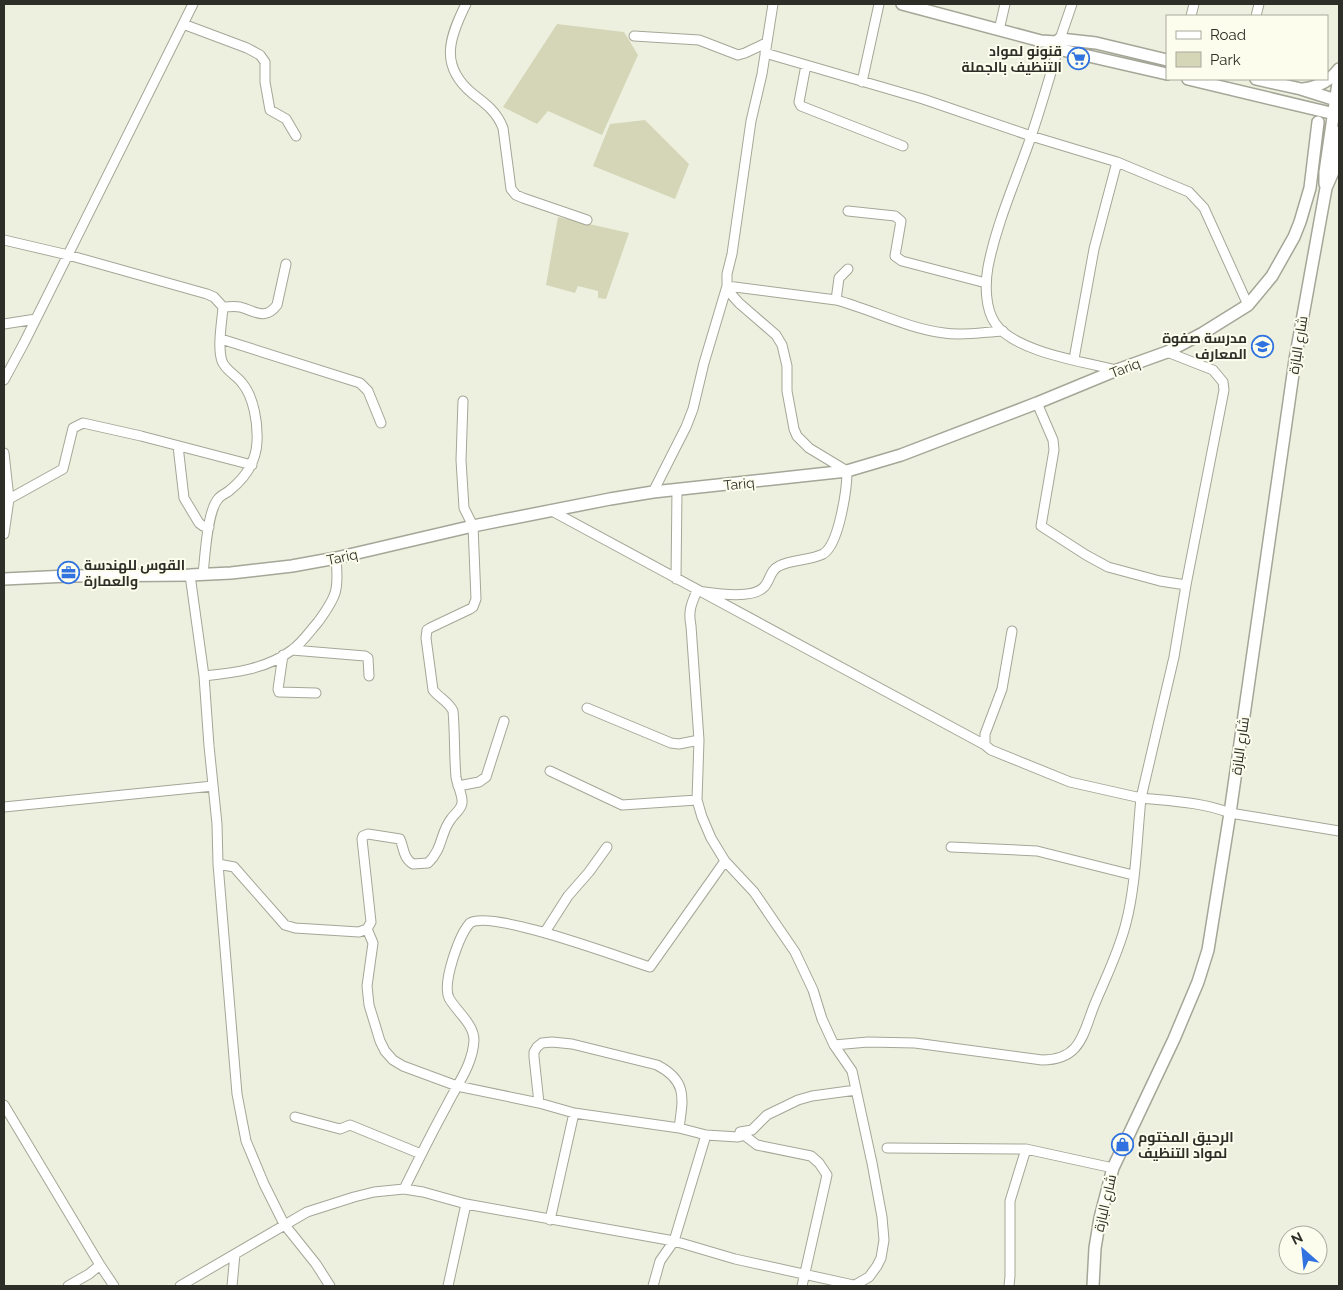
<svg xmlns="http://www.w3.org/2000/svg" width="1343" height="1290" viewBox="0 0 1343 1290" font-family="Raleway,Cairo,sans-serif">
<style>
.green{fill:#d4d6b7}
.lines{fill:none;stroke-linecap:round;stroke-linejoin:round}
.minor-casing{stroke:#a5a697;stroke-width:11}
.major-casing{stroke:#a5a697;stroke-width:14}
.minor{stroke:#fff;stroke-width:9}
.major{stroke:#fff;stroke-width:11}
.labels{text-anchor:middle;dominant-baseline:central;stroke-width:4;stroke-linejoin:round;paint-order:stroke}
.poi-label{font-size:14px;font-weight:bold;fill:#2e2e28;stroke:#fcfdec;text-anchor:end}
.street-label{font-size:14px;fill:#2e2e28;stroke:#fcfdec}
</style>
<rect width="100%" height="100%" fill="#eef0df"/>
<path class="green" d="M 557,24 L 624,32 L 638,55 L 602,135 L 548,111 L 537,124 L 503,107 Z
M 645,120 L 689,164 L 675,199 L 593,166 L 610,124 Z
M 558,217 L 629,233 L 606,299 L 598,298 L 598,291 L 578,286 L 575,293 L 546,285 Z"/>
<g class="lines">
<defs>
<path id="minor" d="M 466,4 C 449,38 439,66 473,94 C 486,104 497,112 503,128 L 511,189 L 516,195 L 523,198 L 587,220
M 773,4 L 762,74 L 751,121 L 732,254 L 727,274 L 727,286 L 731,294 L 739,303 L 776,335 L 782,345 L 787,366 L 787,391 L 794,429 L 797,436 L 809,448 L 847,471 C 847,489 839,545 823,554 C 809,561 792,559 779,566 C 770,570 770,581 764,587 C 752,600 713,593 697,591 C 691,604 688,612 691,626 L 699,740 L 697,800 L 702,817 L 711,838 L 725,861 L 754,892 L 795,952 L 813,990 L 822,1019 L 834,1045 L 852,1071 L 872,1163 L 882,1217 L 884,1240 L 881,1258 L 877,1266 L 869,1277 L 855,1285
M 1191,16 L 1194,4
M 1256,16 L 1259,4
M 183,24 L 247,48 L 260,55 L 265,62 L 265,82 L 270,110 L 286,119 L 296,136
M 999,30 L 1005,4
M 634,36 L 699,40 L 738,55 L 745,53 L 766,43
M 1060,39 L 1072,4
M 1058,49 C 1048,82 1039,115 1027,148 C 1013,187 996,226 988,267 C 985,284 985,308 995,323 C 1014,352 1085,362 1117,370
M 765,53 L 923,99 L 1031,136 L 1117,162 L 1189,192 L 1204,208 L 1248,305
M 806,65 L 799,102 L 801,106 L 903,146
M 862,82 L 879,4
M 848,211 L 895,216 L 901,221 L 895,256 L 902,261 L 986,283
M 4,240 L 68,255 L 207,294 L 214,297 L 223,307 C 222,322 217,347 222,361 C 225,370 237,376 242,383 C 254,397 258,424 257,442 C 256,462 246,477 230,490 C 227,493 221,495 218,499 C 207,512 205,557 203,574
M 848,269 L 839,278 L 836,300 C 873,310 906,328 944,333 C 963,336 984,332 1003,331
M 223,307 C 229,307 234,306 240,307 C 255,311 265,321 277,305 L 286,264
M 4,324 L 36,319
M 221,339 L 360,383 L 368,391 L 381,423
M 1074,359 L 1094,249 L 1117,162
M 4,380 L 24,343 L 193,4
M 1037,403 L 1053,440 L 1054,450 L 1041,526 L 1086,555 L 1108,567 L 1160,581 L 1186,585
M 178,446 L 184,498 L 199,523 L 203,526 L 209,527
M 4,453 L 9,499 L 4,534
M 653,492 L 686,427 L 693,409 L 704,363 L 727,286 L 836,300
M 9,499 L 63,469 L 73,428 L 83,423 L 141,436 L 252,465
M 550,510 L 985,745
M 190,575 L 204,676 L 209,746 L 217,824 L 218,864 L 237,1094 L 246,1141 L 264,1184 L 284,1224 L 316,1264 L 330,1286
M 676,579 L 677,490
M 1012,631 L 1002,689 L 985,734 L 985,745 L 991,750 L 1070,782 L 1141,798 L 1174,657 L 1186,585 L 1224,390 L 1223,382 L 1213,370 L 1167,352
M 292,650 L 365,656 L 368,658 L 369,676
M 283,655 L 278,689 L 279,692 L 316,693
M 204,676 C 234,673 267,669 292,650 C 302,643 310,631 318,622 C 337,596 339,590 336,558
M 587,708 L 671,743 L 679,744 L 699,740
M 550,771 L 622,805 L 697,800
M 458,786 L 479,782 L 486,777 L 504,721
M 4,807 L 213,786
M 951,847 L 1037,851 L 1133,875
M 218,864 L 234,867 L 285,925 L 295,928 L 359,932 L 367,929 L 371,922 L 362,839 L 363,836 L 368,834 L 400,839 C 404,848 403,858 413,864 L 428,863 C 443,849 440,833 451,819 C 455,813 461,810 462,803 C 463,795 457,785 456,777 C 454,755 455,733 453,711 C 448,701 439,698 433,690 L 426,638 L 427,630 L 430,628 L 470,609 L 473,607 L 476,599 L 473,526 L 464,508 L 461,460 L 463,401
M 367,929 L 373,943 L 367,986 L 369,1005 L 380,1041 L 385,1051 L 393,1060 L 403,1066 L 457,1086 L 539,1103 L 574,1113 L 679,1128 L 706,1135 L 738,1137 L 742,1136 L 740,1132 L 752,1130 L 767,1115 L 798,1100 L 812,1096 L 856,1090
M 545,932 L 568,896 L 589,872 L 607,847
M 834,1045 L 868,1042 L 915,1043 L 1042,1060 C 1083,1060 1083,1031 1096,1001 C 1107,975 1119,951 1126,923 C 1136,885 1137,837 1141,798 C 1170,801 1202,802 1230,813 L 1339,831
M 539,1103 L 534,1057 L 534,1052 L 537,1047 L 542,1043 L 552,1042 L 572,1044 L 657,1065 C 688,1081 683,1099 679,1128
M 4,1105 L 100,1265 L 89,1274 L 68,1286
M 295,1117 L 340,1129 L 350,1125 L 421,1154
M 740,1132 L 757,1145 L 811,1156 L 819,1163 L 827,1175 L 802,1286
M 887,1148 L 1026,1149 L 1113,1168
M 404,1189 C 418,1161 431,1134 446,1107 C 456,1086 473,1065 474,1040 C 474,1024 456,1011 449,998 C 442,983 459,935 470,923 C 491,909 621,958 650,967 L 725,861
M 466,1204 L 674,1241 L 706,1135
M 550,1220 L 574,1113
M 100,1265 L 114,1286
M 180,1286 L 307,1212 L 354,1197 L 374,1192 L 404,1189 L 423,1192 L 466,1204 L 448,1286
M 232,1286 L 235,1254
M 653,1286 L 660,1261 L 674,1241 L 735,1259 L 858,1286
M 1009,1286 L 1010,1276 L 1010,1201 L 1026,1149"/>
<path id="major" d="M 902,4 L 1041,41 L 1056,42 L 1060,39 L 1096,43 L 1167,60
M 1056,42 L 1058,49 L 1167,74
M 1188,79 L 1339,115
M 1256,79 L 1301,89 L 1339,101
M 1303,89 C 1318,87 1330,81 1339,69
M 1325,184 L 1325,172 L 1339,76
M 4,579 L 68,576 L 190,575 L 231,573 L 292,566 L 336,558 L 473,526 L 610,499 L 653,492 L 847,471 L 901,455 L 1037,403 L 1117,370 L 1167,352 L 1203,333 L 1248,305 L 1272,276 L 1294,237 L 1300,222 L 1310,188 L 1318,122
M 1093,1286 L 1095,1248 L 1100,1218 L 1113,1168 L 1174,1039 L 1198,982 L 1208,950 L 1230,813 L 1295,360 L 1326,188 L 1333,172 L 1339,132"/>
</defs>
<use href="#minor" class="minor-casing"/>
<use href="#major" class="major-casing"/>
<use href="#minor" class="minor"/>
<use href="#major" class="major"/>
</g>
<defs>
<symbol id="supermarket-ring" viewBox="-11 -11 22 22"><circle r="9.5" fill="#fcfdec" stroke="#3072df" stroke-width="1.5"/><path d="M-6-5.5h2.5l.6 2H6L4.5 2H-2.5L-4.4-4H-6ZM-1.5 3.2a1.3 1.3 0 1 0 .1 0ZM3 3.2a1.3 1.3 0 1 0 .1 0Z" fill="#3072df"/></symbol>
<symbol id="school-ring" viewBox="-11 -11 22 22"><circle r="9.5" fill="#fcfdec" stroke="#3072df" stroke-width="1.5"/><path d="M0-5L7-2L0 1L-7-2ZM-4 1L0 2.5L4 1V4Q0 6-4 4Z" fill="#3072df"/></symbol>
<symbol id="office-ring" viewBox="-11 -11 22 22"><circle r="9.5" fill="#fcfdec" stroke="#3072df" stroke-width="1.5"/><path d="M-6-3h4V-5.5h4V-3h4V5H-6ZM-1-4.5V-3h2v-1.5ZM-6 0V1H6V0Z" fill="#3072df"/></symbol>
<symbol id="shop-ring" viewBox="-11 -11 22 22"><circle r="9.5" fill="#fcfdec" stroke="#3072df" stroke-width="1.5"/><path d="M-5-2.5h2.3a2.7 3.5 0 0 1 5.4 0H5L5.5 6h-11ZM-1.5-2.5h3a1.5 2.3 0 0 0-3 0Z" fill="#3072df"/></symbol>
</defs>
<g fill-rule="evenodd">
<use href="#supermarket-ring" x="1066" y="46" width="25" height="25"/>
<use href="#school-ring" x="1250" y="334" width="25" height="25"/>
<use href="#office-ring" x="56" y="560" width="25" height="25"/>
<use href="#shop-ring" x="1110" y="1132" width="25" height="25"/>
</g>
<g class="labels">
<g class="poi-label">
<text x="1062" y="51">قنونو لمواد<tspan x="1062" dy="16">التنظيف بالجملة</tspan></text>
<text x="1247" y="338">مدرسة صفوة<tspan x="1247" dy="16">المعارف</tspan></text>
<text x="84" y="565" text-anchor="start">القوس للهندسة<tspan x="84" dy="16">والعمارة</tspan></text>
<text x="1138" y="1137" text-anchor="start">الرحيق المختوم<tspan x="1138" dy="16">لمواد التنظيف</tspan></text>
</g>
<g class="street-label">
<text transform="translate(1298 345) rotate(-81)">شارع البازة</text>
<text transform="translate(1125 368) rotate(-21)">Tariq</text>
<text transform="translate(739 484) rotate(-6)">Tariq</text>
<text transform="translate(342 557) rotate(-12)">Tariq</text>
<text transform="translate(1240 746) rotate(-82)">شارع البازة</text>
<text transform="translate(1105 1203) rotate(-77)">شارع البازة</text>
</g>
</g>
<rect width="1343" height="1290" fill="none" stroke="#2e2e28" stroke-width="10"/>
<rect x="1166" y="15" width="162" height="65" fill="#fcfdec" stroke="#aaaa9e"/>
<rect x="1176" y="31" width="25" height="8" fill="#ffffff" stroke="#aaaa9e"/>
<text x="1210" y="40" font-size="15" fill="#2e2e28">Road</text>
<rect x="1176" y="52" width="25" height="15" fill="#d4d6b7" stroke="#aaaa9e"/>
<text x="1210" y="65" font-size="15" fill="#2e2e28">Park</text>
<g transform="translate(1303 1250) rotate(333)"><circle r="24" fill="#fcfdec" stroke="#aaaa9e"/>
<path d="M0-4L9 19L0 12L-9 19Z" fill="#3072df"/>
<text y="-8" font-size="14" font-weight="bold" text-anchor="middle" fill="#2e2e28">N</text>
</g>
</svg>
